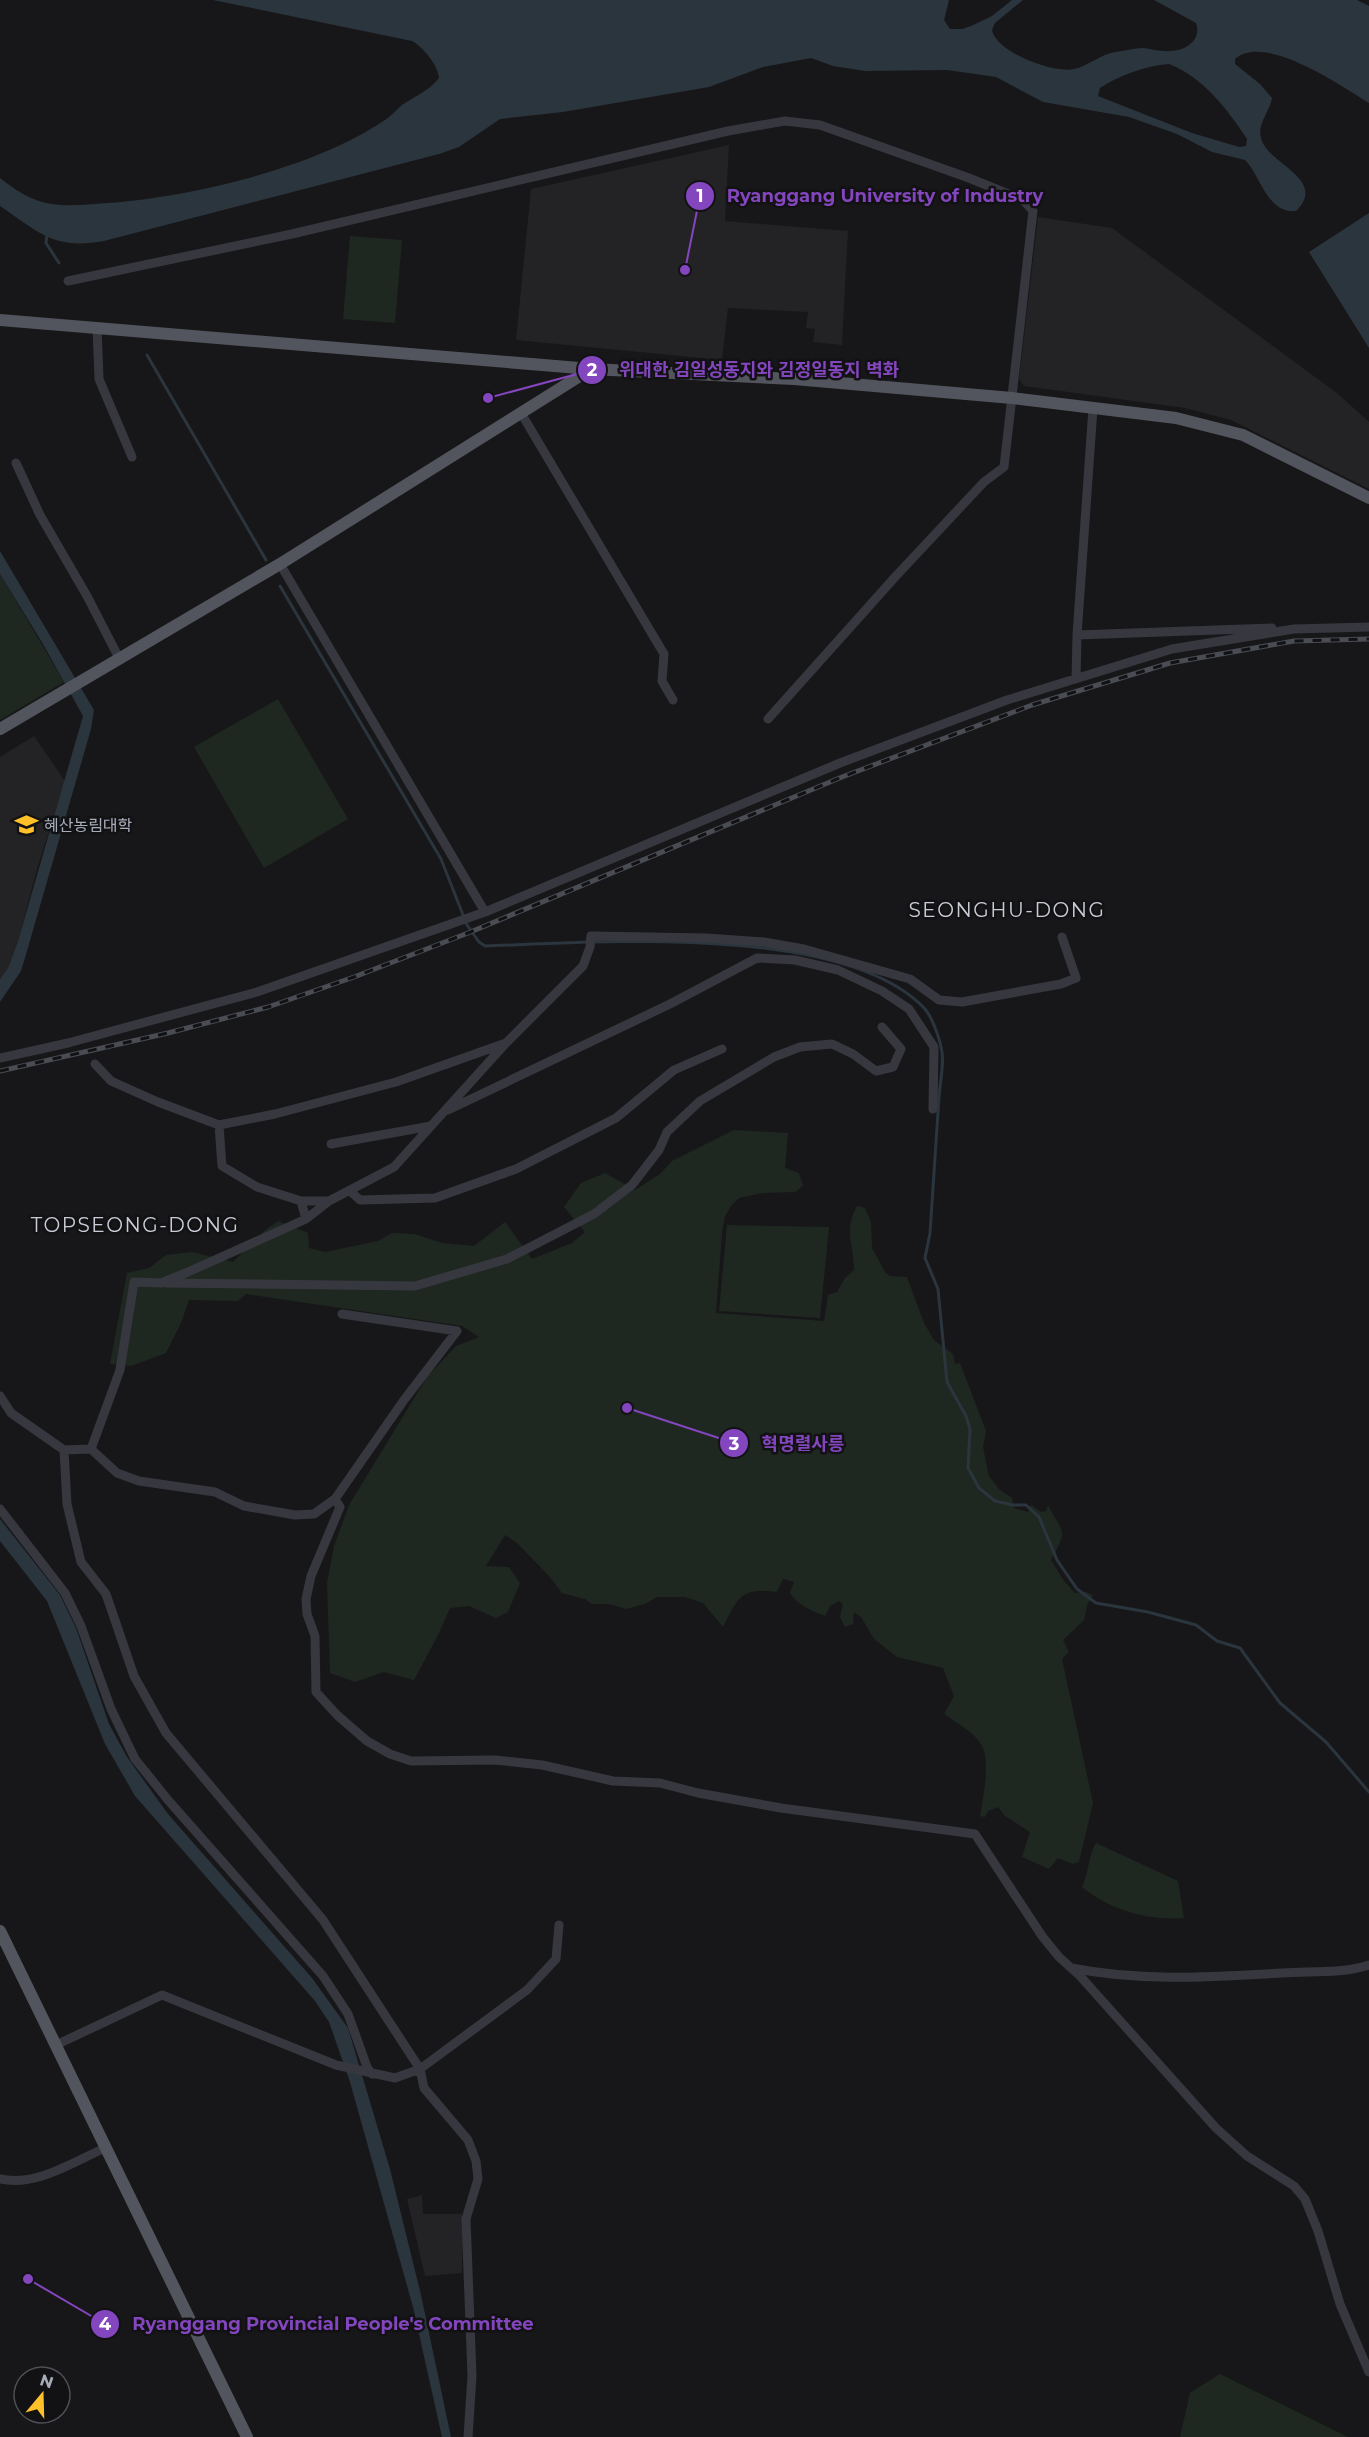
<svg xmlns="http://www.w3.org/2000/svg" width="1369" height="2437" viewBox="0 0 1369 2437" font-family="Montserrat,'Noto Sans KR',sans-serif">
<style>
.built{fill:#232326}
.green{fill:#1e2820}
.water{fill:#2b353e;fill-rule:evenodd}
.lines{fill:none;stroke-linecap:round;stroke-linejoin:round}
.stream{stroke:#2b353e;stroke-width:3}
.minor{stroke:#37383f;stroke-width:9}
.major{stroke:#53555e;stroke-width:12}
.rail-casing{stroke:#4a4c54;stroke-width:5}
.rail{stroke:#121214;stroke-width:3;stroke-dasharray:9;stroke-linecap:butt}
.labels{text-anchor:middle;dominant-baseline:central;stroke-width:5;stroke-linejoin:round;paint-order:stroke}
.poi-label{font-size:16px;fill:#a8adba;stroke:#121214;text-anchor:start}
.quarter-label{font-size:20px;letter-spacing:1.5px;fill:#c9ccd6;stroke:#121214}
.leader{fill:none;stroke:#8446be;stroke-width:2}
.callout-dot{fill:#8446be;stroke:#121214;stroke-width:2}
.mark-label{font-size:18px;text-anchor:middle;font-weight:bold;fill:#fff}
.callout-label{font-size:18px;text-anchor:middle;font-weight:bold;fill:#8446be;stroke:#121214;stroke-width:5;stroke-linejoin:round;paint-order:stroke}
</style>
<rect width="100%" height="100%" fill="#171719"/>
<path class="built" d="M 729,145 L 725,221 L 848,231 L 842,345 L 813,342 L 815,329 L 806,328 L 808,312 L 728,308 L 722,360 L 516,340 L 531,189 Z
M 1038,217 L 1112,228 L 1337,393 L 1369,422 L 1369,489 L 1231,420 L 1185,408 L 1024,386 L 1019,379 Z
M 34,736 L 65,781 L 37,869 L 18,941 L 8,968 L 0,979 L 0,757 Z
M 422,2195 L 423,2214 L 462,2214 L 462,2273 L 425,2276 L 407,2199 Z"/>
<path class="green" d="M 350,236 L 402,240 L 395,323 L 343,319 Z
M 0,574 L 64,682 L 0,720 Z
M 278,699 L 348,819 L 264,868 L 194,747 Z
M 734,1130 L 788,1133 L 785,1168 L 799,1173 L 803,1186 L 795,1192 L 763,1193 L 739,1198 L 731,1206 L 725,1216 L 722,1233 L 716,1313 L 824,1321 L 828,1295 L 837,1292 L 845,1278 L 854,1270 C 854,1243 843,1232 857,1206 L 865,1208 L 871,1222 L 872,1248 L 885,1272 L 890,1276 L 907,1277 L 924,1323 L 934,1340 L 953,1354 L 955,1364 L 960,1363 L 986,1431 L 983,1447 L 989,1476 L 999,1489 L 1012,1498 L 1014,1508 L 1028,1512 L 1031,1505 L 1041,1512 L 1046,1511 L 1048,1505 C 1064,1535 1068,1528 1051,1560 L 1064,1581 L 1075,1593 L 1086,1592 L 1093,1595 L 1087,1605 L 1084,1620 L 1063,1640 L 1069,1652 L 1062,1659 L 1093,1803 L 1079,1862 L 1073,1864 L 1058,1858 L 1049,1869 L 1022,1857 L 1030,1832 L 1005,1816 L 998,1807 L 988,1811 L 985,1817 L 980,1816 C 983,1799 991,1759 981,1744 C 972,1731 957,1723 944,1714 L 954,1696 L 943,1668 L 897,1657 L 874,1639 L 861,1617 L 854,1612 L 853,1624 L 845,1627 L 840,1617 L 843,1604 L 839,1601 L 830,1606 L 825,1616 C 811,1610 799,1606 790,1593 L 794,1582 L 783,1579 L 777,1592 C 740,1588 739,1596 723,1627 L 703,1603 L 685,1597 L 657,1597 L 645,1604 L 626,1609 L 610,1604 L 592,1604 L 585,1599 L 562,1593 L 549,1576 L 517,1543 L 505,1535 L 486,1566 L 509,1567 L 520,1583 L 508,1612 L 496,1618 L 469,1606 L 450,1608 L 438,1635 L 414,1680 L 384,1672 L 355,1682 L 330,1673 L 327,1583 L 334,1546 L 349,1505 L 427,1377 L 456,1346 L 479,1337 L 462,1326 L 246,1294 L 238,1301 L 189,1300 L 181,1323 L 166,1353 L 131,1366 L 110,1364 L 127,1273 L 149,1268 L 166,1255 L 192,1252 L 233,1262 L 264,1231 L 278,1221 L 308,1233 L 309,1248 L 325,1252 L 378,1241 L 392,1233 L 415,1234 L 442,1243 L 474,1246 L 505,1222 L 532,1259 L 572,1243 L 585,1232 L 564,1207 L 581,1183 L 605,1173 L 635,1190 L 660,1174 L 672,1161 Z
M 727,1225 L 829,1227 L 820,1318 L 719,1311 Z
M 1096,1843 L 1178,1881 L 1184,1918 C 1148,1921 1110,1910 1082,1887 C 1090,1869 1087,1860 1096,1843 Z
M 1220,2374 L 1348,2437 L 1180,2437 L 1190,2393 Z"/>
<path class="water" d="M 213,0 L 949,0 L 944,20 L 950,29 L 962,29 L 971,26 L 992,16 L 1012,0 L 1023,0 L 995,23 L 992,30 C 996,52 1053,74 1074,69 C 1089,66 1100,54 1116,52 C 1124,51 1134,48 1143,48 C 1152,49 1161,52 1170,51 C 1186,51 1202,40 1196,23 L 1154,0 L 1357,0 L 1369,6 L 1369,103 C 1343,87 1264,32 1235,59 L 1235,64 L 1260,84 L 1272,98 C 1270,111 1257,124 1261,138 C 1266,163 1329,179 1296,211 C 1267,214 1261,176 1245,160 L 1212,152 L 1177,134 L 1129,117 L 1043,102 L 996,77 L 947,70 L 865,71 L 833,66 L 811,58 L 763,67 L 709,87 L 563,112 L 500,119 L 459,147 L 439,154 L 104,241 C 54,250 40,233 0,206 L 0,178 C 15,190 33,202 52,204 C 70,207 89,204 107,203 C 191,197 315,168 385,120 C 391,116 396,110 402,105 C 414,97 430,90 439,78 C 438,65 423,47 412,41 ZM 1169,64 C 1203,77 1228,110 1247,139 L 1246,146 L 1239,147 L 1192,133 L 1098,96 L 1100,88 C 1120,75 1145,66 1169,64 Z
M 1369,213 L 1369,348 L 1309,252 Z
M 0,551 L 94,710 L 91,729 L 27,951 L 21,971 L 0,1002 L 0,979 L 8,968 L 18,941 L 83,716 L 43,644 L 0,574 Z
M 0,1519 L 60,1595 L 76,1628 L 109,1724 L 127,1757 L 168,1814 L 312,1978 L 348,2028 L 390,2169 L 421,2295 L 451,2437 L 442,2437 L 413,2307 L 350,2082 L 329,2022 L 315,2001 L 135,1796 L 105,1744 L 47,1601 L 0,1541 Z"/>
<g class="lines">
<path class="stream" d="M 47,234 L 46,243 L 59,263
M 147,355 L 266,560
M 280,586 L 441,859 L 467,925 L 479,942 L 485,946 C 597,942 844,923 925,1009 C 932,1017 939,1037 941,1047 C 945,1061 940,1082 939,1097 C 936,1142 933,1187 930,1233 L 925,1258 L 938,1289 L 947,1382 L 966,1416 L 970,1429 L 968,1468 L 979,1488 L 995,1501 L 1013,1505 L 1026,1505 L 1039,1517 L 1057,1560 L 1077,1589 L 1096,1603 L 1148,1612 L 1196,1625 L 1217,1641 L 1240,1648 L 1280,1703 L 1326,1742 L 1369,1792"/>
<path class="minor" d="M 68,281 L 292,234 L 728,131 L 785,121 L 820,125 L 969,178 L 1023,200 L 1033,211 L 1004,467 L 984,482 L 896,576 L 768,719
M 97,328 L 99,379 L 132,457
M 521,413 L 664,654 L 662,681 L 673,700
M 16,463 L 40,515 L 87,596 L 119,658
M 280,564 L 485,912 L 840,763 L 1007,700 L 1172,649 L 1294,629 L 1369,627
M 1077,635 L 1272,628
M 1076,679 L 1077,635 L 1093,408
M 0,1058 L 68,1043 L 257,992 L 485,912
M 95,1064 L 111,1081 L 158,1102 L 219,1125 L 275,1114 L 396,1082 L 503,1044
M 448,1110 L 670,1004 L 757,958 L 795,960 L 838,970 L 882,991 L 909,1009 L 934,1047 L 933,1109
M 219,1125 L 222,1166 L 257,1187 L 301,1201
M 331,1144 L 431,1126
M 350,1191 L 360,1200 L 435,1198 L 516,1169 L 616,1118 L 674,1070 L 722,1049
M 306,1219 L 301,1201 L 329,1201
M 166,1283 L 415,1286 L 507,1259 L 594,1214 L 632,1185 L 659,1150 L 667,1132 L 700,1101 L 774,1057 L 800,1047 L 832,1044 L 853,1054 L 876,1071 L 893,1067 L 901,1049 L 882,1027
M 0,1396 L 11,1413 L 64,1450 L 91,1449 L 120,1370 L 134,1282 L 161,1283 L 188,1272 L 306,1219 L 329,1201 L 394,1167 L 506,1043 L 583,966 L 590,947 L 591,936 L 706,938 L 764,942 L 804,949 L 910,979 L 939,1000 L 962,1002 L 1061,984 L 1076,978 L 1062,937
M 91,1449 L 117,1473 L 139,1481 L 215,1492 L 244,1506 L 295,1515 L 314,1514 L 335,1499 L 404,1400 L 457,1331 L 342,1314
M 64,1450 L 67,1504 L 81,1562 L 106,1594 L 134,1676 L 166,1733 L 323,1920 L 420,2069 L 424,2088 L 468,2140 L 476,2161 L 478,2179 L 466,2219 L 472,2376 L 468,2437
M 335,1499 L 340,1507 L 311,1576 L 306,1599 L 307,1614 L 315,1636 L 316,1692 L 337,1715 L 367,1741 L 390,1754 L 411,1761 L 495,1760 L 542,1765 L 613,1781 L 660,1783 L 698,1793 L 781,1808 L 975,1834 L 1042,1936 L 1059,1957 L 1080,1976 L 1216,2128 L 1247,2156 L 1294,2186 L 1305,2199 L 1318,2231 L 1340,2304 L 1369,2372
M 0,1509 L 65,1593 L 81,1626 L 111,1709 L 135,1759 L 168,1800 L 323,1976 L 348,2014 L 367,2067 L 372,2074
M 1071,1968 C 1144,1982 1208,1977 1282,1973 C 1312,1971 1340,1974 1369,1965
M 56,2045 L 162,1995 L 336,2065 L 395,2078 L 420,2069 L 527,1990 L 556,1959 L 559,1925
M 0,2179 C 36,2187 73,2162 105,2148"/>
<path class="major" d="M 0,320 L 591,369 L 794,379 L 1012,398 L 1176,418 L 1243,435 L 1369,498
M 0,729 L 280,564 L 591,369
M 0,1931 L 247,2437"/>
<defs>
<path id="rail" d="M 0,1071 L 168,1033 L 268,1007 L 354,977 L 468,933 L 842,777 L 1032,705 L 1170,663 L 1294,641 L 1369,639"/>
</defs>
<use href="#rail" class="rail-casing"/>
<use href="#rail" class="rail"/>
</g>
<defs>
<symbol id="university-bare" viewBox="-9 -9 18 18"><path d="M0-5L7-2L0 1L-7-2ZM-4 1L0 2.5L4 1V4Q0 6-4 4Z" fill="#ffc029" stroke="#121214" stroke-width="2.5" paint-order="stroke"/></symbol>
</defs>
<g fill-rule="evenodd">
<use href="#university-bare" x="10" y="808" width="33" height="33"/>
</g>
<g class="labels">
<g class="poi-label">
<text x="44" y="825">혜산농림대학</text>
</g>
<g class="quarter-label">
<text x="1007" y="910">SEONGHU-DONG</text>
<text x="135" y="1225">TOPSEONG-DONG</text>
</g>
</g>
<path class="leader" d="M685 270L700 196M488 398L592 370M627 1408L734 1443M28 2279L105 2324"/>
<g class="callout-dot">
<circle cx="685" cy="270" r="6"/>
<circle cx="488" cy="398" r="6"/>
<circle cx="627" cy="1408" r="6"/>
<circle cx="28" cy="2279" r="6"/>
<circle cx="700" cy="196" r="15"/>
<circle cx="592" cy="370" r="15"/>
<circle cx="734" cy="1443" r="15"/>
<circle cx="105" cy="2324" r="15"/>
</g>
<g class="mark-label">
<text x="700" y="202">1</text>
<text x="592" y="376">2</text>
<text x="734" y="1450">3</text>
<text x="105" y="2330">4</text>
</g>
<g class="callout-label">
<text x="885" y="202">Ryanggang University of Industry</text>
<text x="759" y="376">위대한 김일성동지와 김정일동지 벽화</text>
<text x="803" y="1450">혁명렬사릉</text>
<text x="333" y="2330">Ryanggang Provincial People's Committee</text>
</g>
<g transform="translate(42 2395) rotate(19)"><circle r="28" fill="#121214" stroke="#4e5056" stroke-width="1.5"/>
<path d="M0-4.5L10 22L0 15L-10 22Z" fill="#ffc029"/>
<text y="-9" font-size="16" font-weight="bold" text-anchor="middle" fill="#a8adba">N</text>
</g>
</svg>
